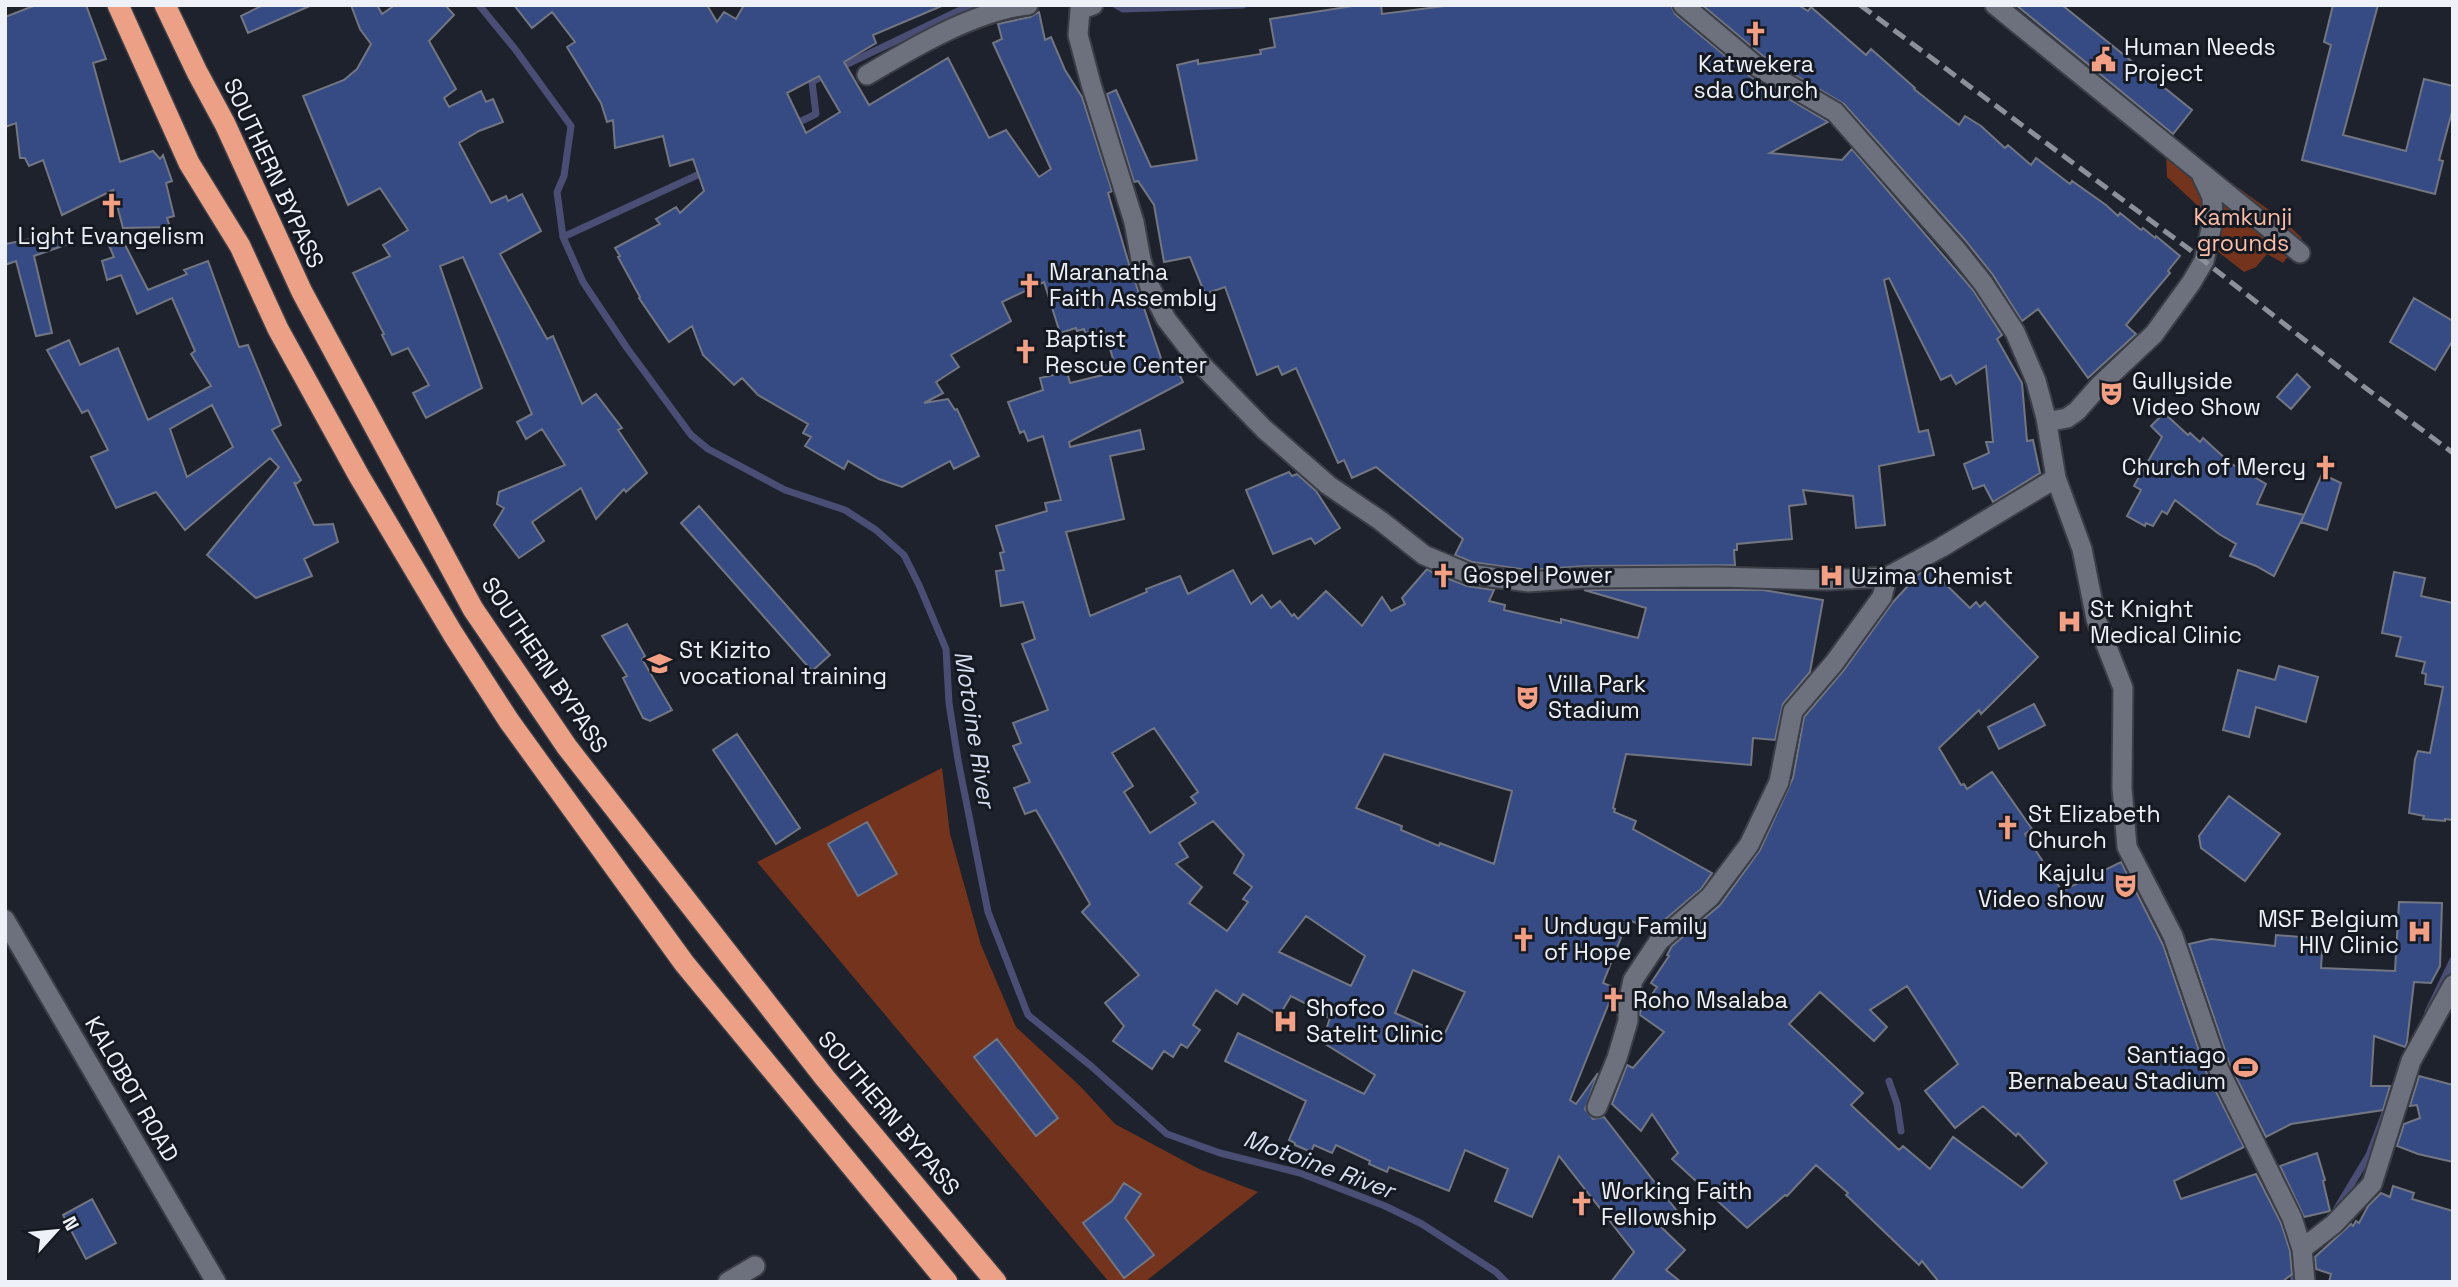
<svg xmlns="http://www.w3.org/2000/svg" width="2458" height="1287" viewBox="0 0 2458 1287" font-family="'Space Grotesk',sans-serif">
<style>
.green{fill:#74331c}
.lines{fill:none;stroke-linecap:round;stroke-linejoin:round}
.stream{stroke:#4a4e75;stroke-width:7}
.building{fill:#364b84;stroke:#727682;stroke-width:2;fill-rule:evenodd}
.street-casing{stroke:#3b3e46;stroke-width:23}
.highway-casing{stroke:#3b3e46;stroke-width:24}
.street{stroke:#6c717d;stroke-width:19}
.highway{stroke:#eca086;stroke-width:21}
.rail{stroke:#8c9098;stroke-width:5;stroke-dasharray:14 7;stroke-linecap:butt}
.labels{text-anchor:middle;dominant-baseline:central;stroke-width:6;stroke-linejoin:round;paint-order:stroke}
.poi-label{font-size:23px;fill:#eef1f8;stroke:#151922;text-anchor:start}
.street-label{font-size:23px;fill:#eef1f8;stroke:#151922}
.park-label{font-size:23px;fill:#fdbfaa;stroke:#151922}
.water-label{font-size:24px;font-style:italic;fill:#d7dff1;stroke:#151922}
</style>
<rect width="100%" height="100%" fill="#1e222c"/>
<path class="green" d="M 2165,135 L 2283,220 L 2302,238 L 2283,263 L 2267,254 L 2256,267 L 2244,272 L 2203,240 L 2198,206 L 2167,177 Z
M 942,768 L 950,834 L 981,945 L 1016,1027 L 1081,1087 L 1115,1124 L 1199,1169 L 1258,1192 L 1145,1282 L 1109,1282 L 757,862 Z"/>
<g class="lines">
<path class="stream" d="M 479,5 L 515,49 L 571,126 L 564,176 L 557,192 L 563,237 L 583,282 L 627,348 L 691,435 L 708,449 L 785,490 L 845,510 L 876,530 L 904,555 L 919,585 L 946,649 L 949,703 L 958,760 L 988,912 L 1028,1015 L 1091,1066 L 1167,1134 L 1220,1153 L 1300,1173 L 1385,1206 L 1422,1224 L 1496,1272 L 1506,1282
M 1116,5 L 1123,9 L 1243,5
M 839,68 L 971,5
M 793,125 L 816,114 L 812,82 L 828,73
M 563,237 L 704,172
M 2428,1012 L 2453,960
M 1889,1081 L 1897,1104 L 1901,1131
M 2337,1208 L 2369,1155 L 2385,1113
M 2294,1282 L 2292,1254 L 2299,1247"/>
</g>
<path class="building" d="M 36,5 L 86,5 L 106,59 L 93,63 L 120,162 L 153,151 L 160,159 L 163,155 L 172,181 L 166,183 L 174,216 L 167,218 L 170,227 L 123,228 L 113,190 L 62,215 L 43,160 L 29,166 L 25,158 L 20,158 L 16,123 L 5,127 L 5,17 Z
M 263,5 L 312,5 L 248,33 L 241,16 Z
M 351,5 L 377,5 L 382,14 L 395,5 L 445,5 L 454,15 L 429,41 L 456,89 L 444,98 L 449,107 L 481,91 L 486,102 L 493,99 L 503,122 L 479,131 L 459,143 L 491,203 L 506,196 L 508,201 L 522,194 L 541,231 L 500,254 L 547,339 L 553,336 L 582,404 L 596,394 L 622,428 L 618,430 L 647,473 L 626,492 L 624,489 L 596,519 L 581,488 L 532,522 L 544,541 L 519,558 L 494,525 L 504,508 L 497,504 L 499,492 L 565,465 L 542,429 L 526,439 L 517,422 L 532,414 L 463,257 L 440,266 L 482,388 L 426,418 L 413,393 L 429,385 L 408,348 L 392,355 L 382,335 L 384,334 L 353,273 L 390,256 L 383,245 L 408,230 L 380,188 L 348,205 L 303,96 L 344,80 L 357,69 L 371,44 L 360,29 Z
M 514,5 L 707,5 L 717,22 L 724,12 L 736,19 L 744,5 L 944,5 L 873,35 L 876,43 L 844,62 L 869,105 L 948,58 L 989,138 L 1006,130 L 1039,177 L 1051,169 L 993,43 L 1002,39 L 998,24 L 1030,17 L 1039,12 L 1045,40 L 1051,37 L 1065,70 L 1082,97 L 1112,191 L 1108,193 L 1129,264 L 1165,370 L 1176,367 L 1183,382 L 1069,442 L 1070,447 L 1140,430 L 1144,449 L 1110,456 L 1124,519 L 1066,532 L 1090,616 L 1147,592 L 1146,589 L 1180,576 L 1188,594 L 1233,570 L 1251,604 L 1262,595 L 1271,608 L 1280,601 L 1292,616 L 1294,614 L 1298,619 L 1326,591 L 1362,626 L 1382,597 L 1391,611 L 1405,604 L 1402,598 L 1427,569 L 1443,579 L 1444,577 L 1467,586 L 1494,590 L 1489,601 L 1505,605 L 1504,610 L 1561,623 L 1561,619 L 1638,638 L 1646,608 L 1584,590 L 1763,590 L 1823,600 L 1810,672 L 1783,704 L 1775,740 L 1753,738 L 1751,765 L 1626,754 L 1613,808 L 1615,809 L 1614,812 L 1636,821 L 1633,829 L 1712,873 L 1701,889 L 1654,929 L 1628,920 L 1603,983 L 1615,988 L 1570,1100 L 1576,1104 L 1598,1073 L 1585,1109 L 1593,1119 L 1604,1117 L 1677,1211 L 1659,1225 L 1685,1250 L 1666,1270 L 1681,1282 L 1611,1282 L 1634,1252 L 1559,1156 L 1532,1217 L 1495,1201 L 1508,1169 L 1465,1150 L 1449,1191 L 1389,1167 L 1387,1172 L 1369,1164 L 1370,1161 L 1336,1145 L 1332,1153 L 1314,1145 L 1311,1152 L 1295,1145 L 1295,1143 L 1289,1140 L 1306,1101 L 1225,1061 L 1238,1033 L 1364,1094 L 1375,1075 L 1322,1042 L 1330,1018 L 1327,1017 L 1328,1015 L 1291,996 L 1279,1016 L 1243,994 L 1237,1004 L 1216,990 L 1193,1025 L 1200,1030 L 1187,1048 L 1181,1044 L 1173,1057 L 1164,1051 L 1152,1069 L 1113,1041 L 1124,1026 L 1105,1003 L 1139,975 L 1082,912 L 1090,904 L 1036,810 L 1025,814 L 1014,788 L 1030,782 L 1013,746 L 1021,743 L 1013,723 L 1048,710 L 1022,644 L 1035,639 L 1023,602 L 1001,606 L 996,571 L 1004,570 L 1000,553 L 1004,552 L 996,526 L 1047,511 L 1045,503 L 1061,500 L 1043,436 L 1028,441 L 1024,431 L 1020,433 L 1008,402 L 1043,390 L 1040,378 L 1067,372 L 1070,383 L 1107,374 L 1104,366 L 1114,362 L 1104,329 L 1085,333 L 1084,329 L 1077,331 L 1076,328 L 1060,333 L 1044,282 L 1002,302 L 1011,321 L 951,355 L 959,367 L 936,382 L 943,393 L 924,403 L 948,399 L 955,410 L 957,409 L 979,456 L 954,469 L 950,461 L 902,487 L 879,479 L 848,461 L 844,469 L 805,446 L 811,437 L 803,433 L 808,424 L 758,395 L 742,378 L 734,385 L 703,355 L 692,326 L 669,342 L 639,298 L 640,297 L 618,257 L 620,256 L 615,248 L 660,224 L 656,219 L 676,207 L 680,213 L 704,191 L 693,159 L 670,166 L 663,136 L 615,148 L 613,120 L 607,122 L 601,103 L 567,47 L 575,42 L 552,12 L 532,28 ZM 819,76 L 840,112 L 806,133 L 787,93 ZM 1154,728 L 1198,792 L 1191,797 L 1196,803 L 1150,833 L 1124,792 L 1133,786 L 1112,753 ZM 1384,754 L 1512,791 L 1494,864 L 1440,843 L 1439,846 L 1401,830 L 1402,826 L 1356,808 ZM 1213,821 L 1244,855 L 1234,873 L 1252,887 L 1243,899 L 1248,902 L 1227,931 L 1189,903 L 1202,887 L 1176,864 L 1188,857 L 1179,843 ZM 1306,916 L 1365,956 L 1351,986 L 1279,952 ZM 1413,970 L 1465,992 L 1444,1035 L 1395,1013 Z
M 1359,5 L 1381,5 L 1382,14 L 1453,5 L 1671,5 L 1675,14 L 1748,75 L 1828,122 L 1770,153 L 1842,160 L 1852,149 L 1973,290 L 2002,335 L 1997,339 L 2022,383 L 2027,441 L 2033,440 L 2040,473 L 1993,502 L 1984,485 L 1973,489 L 1964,464 L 1989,453 L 1986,442 L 1993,442 L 1986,366 L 1956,384 L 1951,375 L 1941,380 L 1889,278 L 1884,280 L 1919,432 L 1928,430 L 1934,455 L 1879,466 L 1885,525 L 1856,528 L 1853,496 L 1803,490 L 1806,504 L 1789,506 L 1792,539 L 1737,544 L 1737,550 L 1734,550 L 1735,565 L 1586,566 L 1528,570 L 1472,562 L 1455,555 L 1463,539 L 1376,467 L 1352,478 L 1344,460 L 1338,463 L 1296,368 L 1282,375 L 1278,366 L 1257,375 L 1225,287 L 1205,294 L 1190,257 L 1164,262 L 1154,205 L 1138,181 L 1134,182 L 1107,94 L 1116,90 L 1151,167 L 1197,160 L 1177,65 L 1198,60 L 1198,64 L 1261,54 L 1260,50 L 1275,47 L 1270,19 Z
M 1702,5 L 1798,5 L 1808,11 L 1811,7 L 1866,55 L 1871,49 L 1915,88 L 1914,89 L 1959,125 L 1965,116 L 1981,126 L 2005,148 L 2008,145 L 2031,165 L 2036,158 L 2070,184 L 2072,181 L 2106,205 L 2118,216 L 2120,213 L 2141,230 L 2143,228 L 2155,238 L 2156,236 L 2180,256 L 2168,271 L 2170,273 L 2126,325 L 2136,334 L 2088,378 L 2038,309 L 2022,321 L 1993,275 L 1965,240 L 1844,104 L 1763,56 Z
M 2016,5 L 2062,5 L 2192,110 L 2173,134 Z
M 2333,5 L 2378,5 L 2343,135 L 2406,151 L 2424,79 L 2453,86 L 2453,108 L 2439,160 L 2443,161 L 2435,194 L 2302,160 L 2331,45 L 2324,42 Z
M 68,232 L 71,243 L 34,256 L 52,333 L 36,336 L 16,261 L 5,265 L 5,244 Z
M 120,235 L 148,290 L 187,274 L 184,270 L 208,261 L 239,347 L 248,345 L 281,425 L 272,430 L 301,480 L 296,484 L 294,482 L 314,525 L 333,524 L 338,542 L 304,559 L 312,576 L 256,598 L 207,555 L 279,467 L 270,458 L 185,530 L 156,492 L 116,508 L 91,457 L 108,450 L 88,410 L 82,413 L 47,350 L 69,340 L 80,365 L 118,348 L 148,420 L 211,386 L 191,354 L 195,351 L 172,298 L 137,314 L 121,275 L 107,280 L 102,261 L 114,257 L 107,241 ZM 212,405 L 233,447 L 187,477 L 170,429 Z
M 2414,298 L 2453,321 L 2453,340 L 2435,370 L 2390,342 Z
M 2297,374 L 2310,387 L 2291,409 L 2277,397 Z
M 2164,413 L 2188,435 L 2190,433 L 2200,442 L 2203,438 L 2230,463 L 2266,484 L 2257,504 L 2304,515 L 2274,576 L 2256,566 L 2230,556 L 2236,544 L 2219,534 L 2175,500 L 2167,514 L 2162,511 L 2153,526 L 2146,523 L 2145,526 L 2127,516 L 2141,490 L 2134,486 L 2162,437 L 2151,426 Z
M 1289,472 L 1292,476 L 1297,474 L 1316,491 L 1340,528 L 1315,544 L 1311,538 L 1273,554 L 1246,490 Z
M 2322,474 L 2341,483 L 2327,530 L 2301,522 Z
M 699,506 L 830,655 L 812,671 L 681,523 Z
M 1929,568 L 1970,608 L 1976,602 L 1980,607 L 1985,602 L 2038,657 L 1981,714 L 1979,710 L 1939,748 L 1961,785 L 1964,784 L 1967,789 L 1992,772 L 2032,829 L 2025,834 L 2062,891 L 2121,862 L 2163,945 L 2207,1074 L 2244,1147 L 2174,1181 L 2181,1199 L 2256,1174 L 2281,1223 L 2290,1251 L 2292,1274 L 2282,1282 L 1939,1282 L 1922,1261 L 1919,1265 L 1846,1195 L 1848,1193 L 1816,1165 L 1787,1196 L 1785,1195 L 1747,1228 L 1672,1159 L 1678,1153 L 1652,1114 L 1641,1131 L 1612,1104 L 1627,1065 L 1633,1068 L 1664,1032 L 1640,1015 L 1640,1012 L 1657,987 L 1651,983 L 1669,956 L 1667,955 L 1672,946 L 1720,905 L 1760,850 L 1793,778 L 1804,717 L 1844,670 L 1893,602 L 1919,574 ZM 1907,986 L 1958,1064 L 1925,1091 L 1955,1128 L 1983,1106 L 2016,1136 L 2018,1133 L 2047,1163 L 2022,1188 L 1953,1137 L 1930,1169 L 1903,1146 L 1899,1150 L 1851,1105 L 1863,1093 L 1789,1024 L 1820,992 L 1874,1041 L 1887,1027 L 1870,1010 Z
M 2394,572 L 2425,578 L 2421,596 L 2453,603 L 2453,820 L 2445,819 L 2445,821 L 2423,819 L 2424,816 L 2409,813 L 2415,759 L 2418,751 L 2430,753 L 2443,687 L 2425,684 L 2426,674 L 2422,673 L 2425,662 L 2396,656 L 2401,637 L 2382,633 Z
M 627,624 L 645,656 L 642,659 L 672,710 L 650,721 L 643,718 L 623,678 L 627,676 L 602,636 Z
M 2279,666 L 2318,677 L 2306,722 L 2256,707 L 2249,737 L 2223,730 L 2238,670 L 2275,680 Z
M 2034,704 L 2045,725 L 1999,749 L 1988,727 Z
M 737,734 L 800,828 L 776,844 L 713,750 Z
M 2229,796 L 2280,834 L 2245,881 L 2201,848 L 2199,836 Z
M 867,822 L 897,874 L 858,896 L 828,844 Z
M 2399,902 L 2442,903 L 2440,966 L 2431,983 L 2414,982 L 2407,1042 L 2405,1047 L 2374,1036 L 2371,1086 L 2390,1086 L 2383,1110 L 2291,1124 L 2266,1137 L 2230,1065 L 2189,944 L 2211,939 L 2275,946 L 2276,935 L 2323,939 L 2321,968 L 2395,971 Z
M 997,1039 L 1058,1118 L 1036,1136 L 974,1057 Z
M 2419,1076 L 2453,1085 L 2453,1162 L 2418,1154 L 2397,1146 L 2404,1124 L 2420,1118 L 2417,1105 L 2410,1106 Z
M 2317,1153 L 2325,1180 L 2323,1181 L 2330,1211 L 2304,1217 L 2280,1166 Z
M 1124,1183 L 1141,1194 L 1125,1218 L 1154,1255 L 1124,1278 L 1083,1223 L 1112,1201 Z
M 2393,1186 L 2414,1193 L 2412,1199 L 2453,1211 L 2453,1282 L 2329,1282 L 2331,1274 L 2316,1269 L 2315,1257 L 2351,1224 L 2353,1226 L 2356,1221 L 2359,1223 L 2368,1206 L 2381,1193 L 2390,1197 Z
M 92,1199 L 116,1243 L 86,1259 L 63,1215 Z"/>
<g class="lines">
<defs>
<path id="street" d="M 1093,5 L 1080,10 L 1078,35 L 1091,84 L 1134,222 L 1141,260 L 1150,287 L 1166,319 L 1201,364 L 1264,429 L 1328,485 L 1381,521 L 1424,555 L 1469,574 L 1528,582 L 1586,578 L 1719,577 L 1828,580 L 1887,577 L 1942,547 L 2056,478
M 1683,5 L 1756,66 L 1835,112 L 1955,248 L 1983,283 L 2015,332 L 2036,381 L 2046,418 L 2056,478 L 2082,549 L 2096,619 L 2123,688 L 2122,788 L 2127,847 L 2173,936 L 2219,1070 L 2292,1218 L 2302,1249 L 2305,1282
M 1995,5 L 2300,253
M 867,75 C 913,48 974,11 1028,5
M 2047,422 L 2067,418 L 2077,411 L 2099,386 L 2154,334 L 2191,283 L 2204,261 L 2213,220 L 2212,197 L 2202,176
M 5,920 L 216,1282
M 1597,1107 L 1617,1058 L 1628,1021 L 1628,1003 L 1633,980 L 1659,941 L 1710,897 L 1749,845 L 1779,782 L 1793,711 L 1834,663 L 1882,597 L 1887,577
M 2302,1249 L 2334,1224 L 2372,1184 L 2411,1061 L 2453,985
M 728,1282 L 755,1266"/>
<path id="highway" d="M 118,5 L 189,163 L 240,246 L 278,329 L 359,476 L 453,634 L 509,721 L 684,963 L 947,1282
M 165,5 L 197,72 L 225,124 L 302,292 L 473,609 L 567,747 L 825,1078 L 996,1282"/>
</defs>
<use href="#street" class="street-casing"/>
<use href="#highway" class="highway-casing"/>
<use href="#street" class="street"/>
<use href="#highway" class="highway"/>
<path class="rail" d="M 1860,5 L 2189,249 L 2363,386 L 2453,453"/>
</g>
<defs>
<symbol id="church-bare" viewBox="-9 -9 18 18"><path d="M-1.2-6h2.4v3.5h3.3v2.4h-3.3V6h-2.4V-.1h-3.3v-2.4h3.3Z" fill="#f39f83" stroke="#151922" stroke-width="2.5" paint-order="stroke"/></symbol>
<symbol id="civic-bare" viewBox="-9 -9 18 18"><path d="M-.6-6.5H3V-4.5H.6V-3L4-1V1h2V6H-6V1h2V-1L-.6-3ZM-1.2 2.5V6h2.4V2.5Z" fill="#f39f83" stroke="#151922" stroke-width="2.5" paint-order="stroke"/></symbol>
<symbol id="theatre-bare" viewBox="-9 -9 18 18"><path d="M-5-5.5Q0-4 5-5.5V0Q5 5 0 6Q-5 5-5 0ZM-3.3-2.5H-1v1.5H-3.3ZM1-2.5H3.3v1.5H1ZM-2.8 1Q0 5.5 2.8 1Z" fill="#f39f83" stroke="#151922" stroke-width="2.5" paint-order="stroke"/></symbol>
<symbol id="hospital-bare" viewBox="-9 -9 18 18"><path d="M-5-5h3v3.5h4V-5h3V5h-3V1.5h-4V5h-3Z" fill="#f39f83" stroke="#151922" stroke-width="2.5" paint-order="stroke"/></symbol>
<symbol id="university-bare" viewBox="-9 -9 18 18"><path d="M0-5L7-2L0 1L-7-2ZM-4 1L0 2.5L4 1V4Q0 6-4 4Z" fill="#f39f83" stroke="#151922" stroke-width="2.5" paint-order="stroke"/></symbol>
<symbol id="stadium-bare" viewBox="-9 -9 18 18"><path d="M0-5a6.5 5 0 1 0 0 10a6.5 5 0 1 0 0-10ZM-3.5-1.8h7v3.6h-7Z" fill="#f39f83" stroke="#151922" stroke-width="2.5" paint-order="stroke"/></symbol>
</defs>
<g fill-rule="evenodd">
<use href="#church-bare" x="1738" y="16" width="35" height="35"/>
<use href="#civic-bare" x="2086" y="42" width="35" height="35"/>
<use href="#church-bare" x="94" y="188" width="35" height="35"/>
<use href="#church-bare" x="1012" y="268" width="35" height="35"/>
<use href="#church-bare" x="1008" y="334" width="35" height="35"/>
<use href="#theatre-bare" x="2094" y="376" width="35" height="35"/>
<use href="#church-bare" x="2308" y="450" width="35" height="35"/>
<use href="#church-bare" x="1426" y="558" width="35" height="35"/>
<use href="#hospital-bare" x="1814" y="558" width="35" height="35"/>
<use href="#hospital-bare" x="2052" y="604" width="35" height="35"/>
<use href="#university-bare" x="642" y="646" width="35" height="35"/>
<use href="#theatre-bare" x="1510" y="680" width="35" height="35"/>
<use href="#church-bare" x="1990" y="810" width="35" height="35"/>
<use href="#theatre-bare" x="2108" y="868" width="35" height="35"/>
<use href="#hospital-bare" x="2402" y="914" width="35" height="35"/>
<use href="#church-bare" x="1506" y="922" width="35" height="35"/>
<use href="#church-bare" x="1596" y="982" width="35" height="35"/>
<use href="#hospital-bare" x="1268" y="1004" width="35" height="35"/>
<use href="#stadium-bare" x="2228" y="1050" width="35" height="35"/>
<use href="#church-bare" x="1564" y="1186" width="35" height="35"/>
</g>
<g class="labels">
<g class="poi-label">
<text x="2124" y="47">Human Needs<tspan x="2124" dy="26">Project</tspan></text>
<text x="1756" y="64" text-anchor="middle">Katwekera<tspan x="1756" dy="26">sda Church</tspan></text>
<text x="111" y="236" text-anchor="middle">Light Evangelism</text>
<text x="1049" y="272">Maranatha<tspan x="1049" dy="26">Faith Assembly</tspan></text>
<text x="1045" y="339">Baptist<tspan x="1045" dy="26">Rescue Center</tspan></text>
<text x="2132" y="381">Gullyside<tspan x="2132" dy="26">Video Show</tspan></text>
<text x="2306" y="467" text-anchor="end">Church of Mercy</text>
<text x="1463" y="575">Gospel Power</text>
<text x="1851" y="576">Uzima Chemist</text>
<text x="2090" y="609">St Knight<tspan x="2090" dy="26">Medical Clinic</tspan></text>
<text x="679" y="650">St Kizito<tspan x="679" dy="26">vocational training</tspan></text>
<text x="1548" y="684">Villa Park<tspan x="1548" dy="26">Stadium</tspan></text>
<text x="2028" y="814">St Elizabeth<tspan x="2028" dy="26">Church</tspan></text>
<text x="2105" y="873" text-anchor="end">Kajulu<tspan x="2105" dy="26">Video show</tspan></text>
<text x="2399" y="919" text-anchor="end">MSF Belgium<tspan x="2399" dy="26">HIV Clinic</tspan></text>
<text x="1544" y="926">Undugu Family<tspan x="1544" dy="26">of Hope</tspan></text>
<text x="1633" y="1000">Roho Msalaba</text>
<text x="1306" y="1008">Shofco<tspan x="1306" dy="26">Satelit Clinic</tspan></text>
<text x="2226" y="1055" text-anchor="end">Santiago<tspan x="2226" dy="26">Bernabeau Stadium</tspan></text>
<text x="1601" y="1191">Working Faith<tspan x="1601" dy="26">Fellowship</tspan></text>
</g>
<g class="street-label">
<text transform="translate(274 173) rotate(65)">SOUTHERN BYPASS</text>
<text transform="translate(545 665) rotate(56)">SOUTHERN BYPASS</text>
<text transform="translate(132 1089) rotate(60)">KALOBOT ROAD</text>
<text transform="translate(889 1113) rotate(50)">SOUTHERN BYPASS</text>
</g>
<g class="park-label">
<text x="2243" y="217">Kamkunji<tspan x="2243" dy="26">grounds</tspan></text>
</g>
<g class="water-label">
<text transform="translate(975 729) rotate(81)">Motoine River</text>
<text transform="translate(1319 1164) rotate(20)">Motoine River</text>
</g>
</g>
<rect width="2458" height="1287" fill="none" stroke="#eef1f8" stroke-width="14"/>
<g transform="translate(56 1231) rotate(63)" stroke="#151922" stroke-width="5" paint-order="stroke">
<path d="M0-5L12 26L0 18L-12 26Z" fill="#eef1f8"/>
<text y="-10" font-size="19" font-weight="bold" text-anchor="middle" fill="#eef1f8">N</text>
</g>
</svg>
